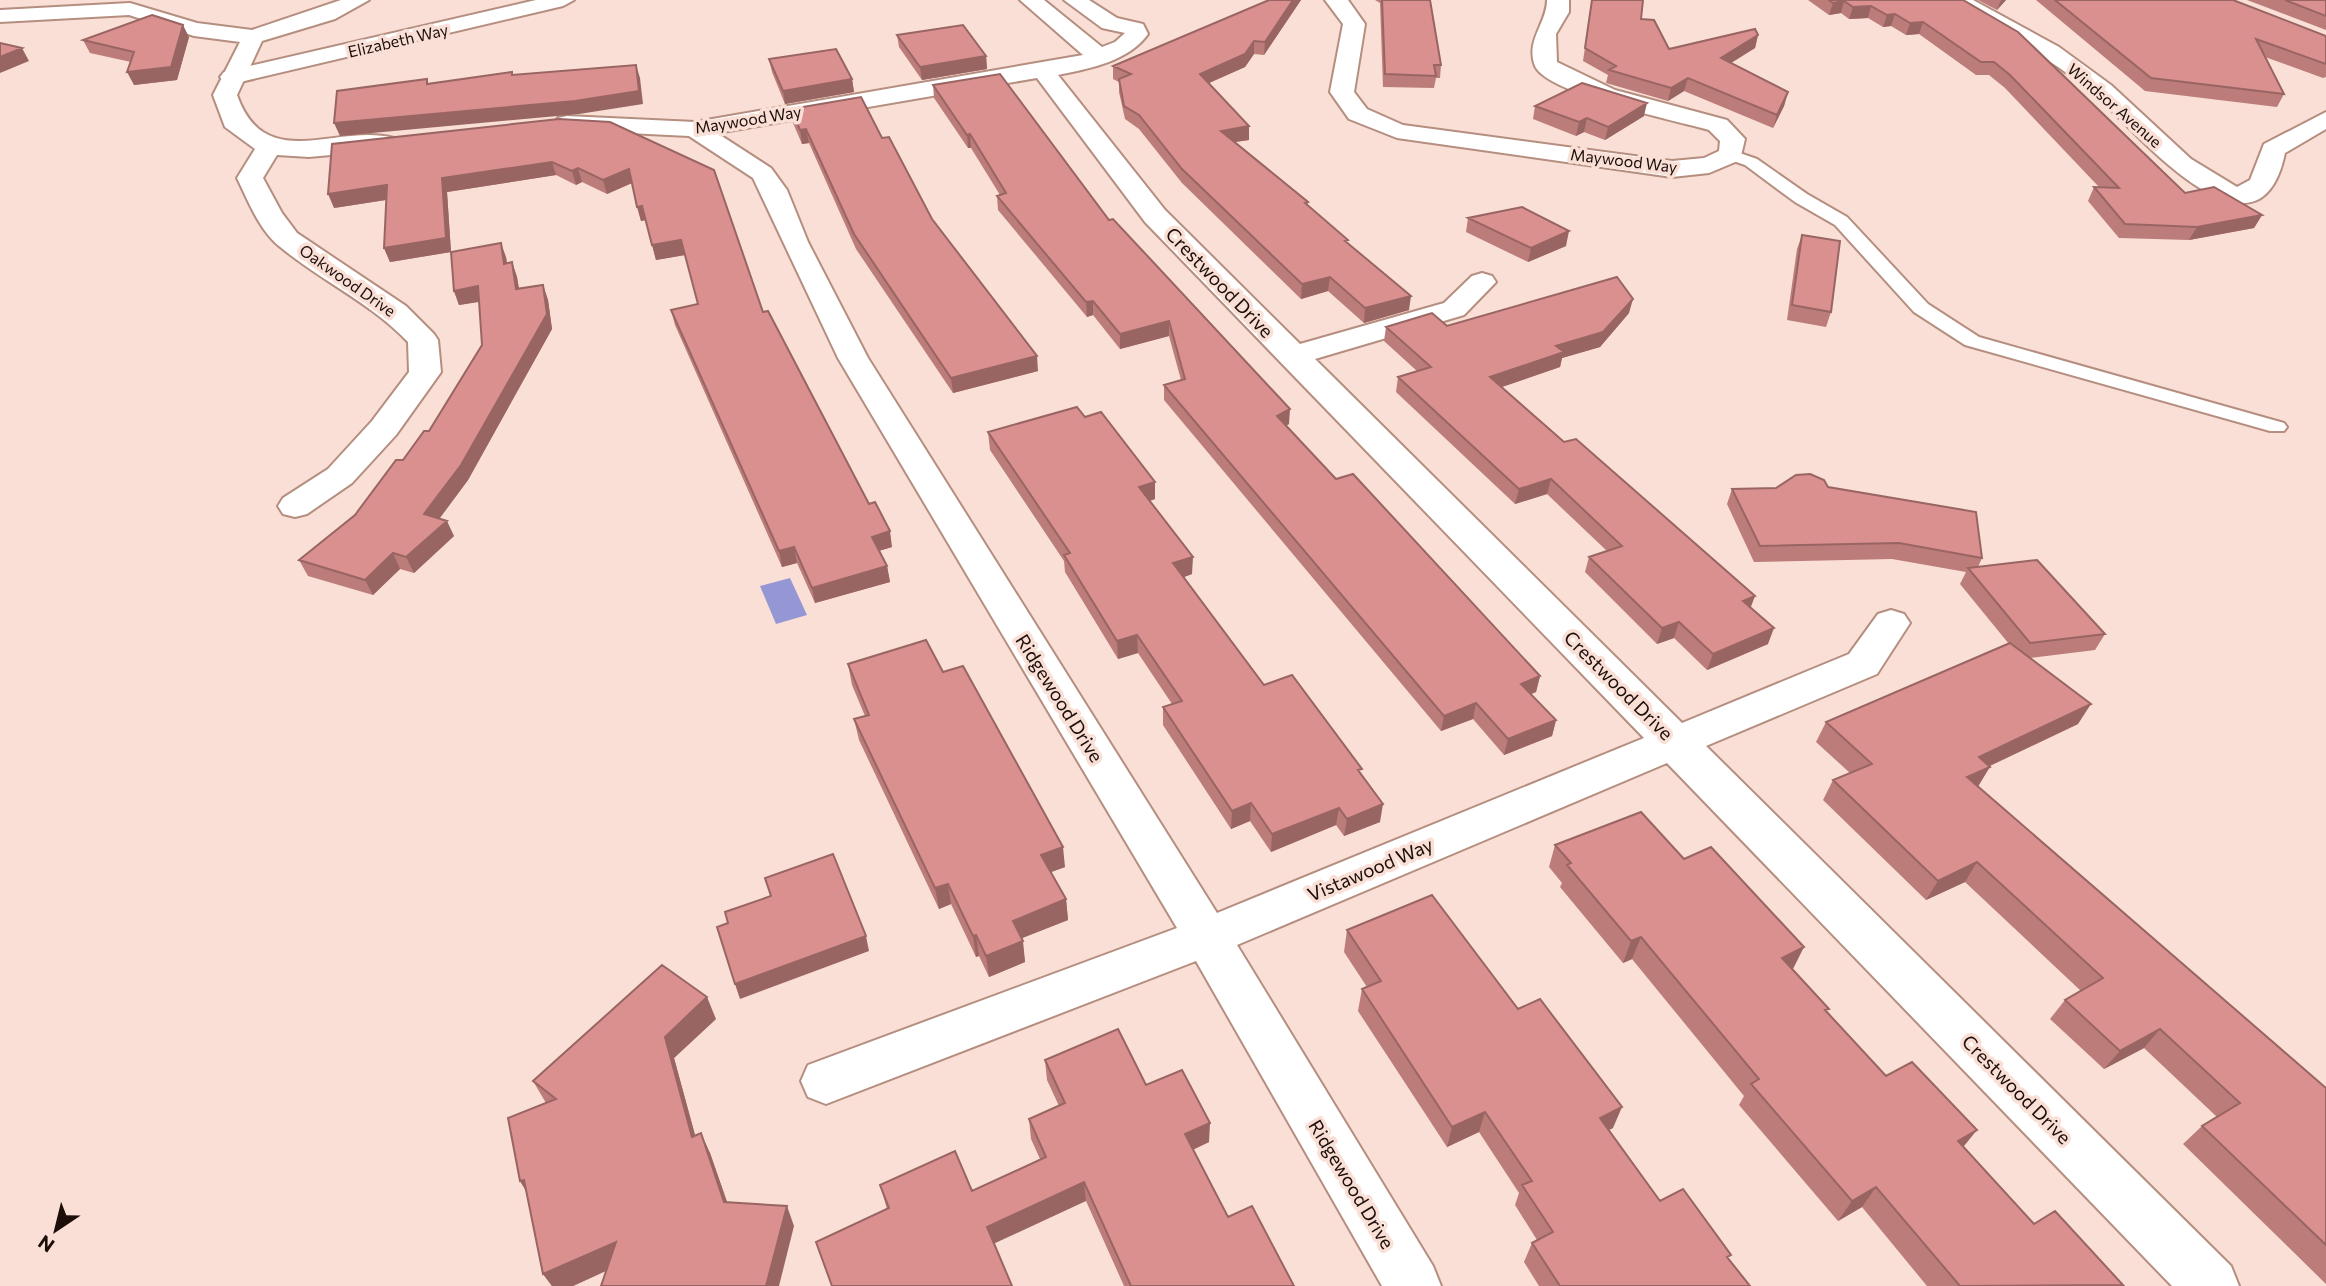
<svg xmlns="http://www.w3.org/2000/svg" width="2326" height="1286" viewBox="0 0 2326 1286" font-family="Commissioner,sans-serif">
<style>
.water{fill:#9497d4}
.lines{fill:none;stroke-linecap:round;stroke-linejoin:round}
.service-casing{stroke:#b58e7f;stroke-width:4}
.minor-casing{stroke:#b58e7f;stroke-width:4}
.tertiary-casing{stroke:#b58e7f;stroke-width:4}
.service{fill:#fff;fill-rule:evenodd}
.minor{fill:#fff;fill-rule:evenodd}
.tertiary{fill:#fff;fill-rule:evenodd}
.wall{fill:#bb7c7a}
.shaded-wall{fill:#996563}
.building{fill:#da908e;stroke:#996563;stroke-width:2}
.labels{text-anchor:middle;dominant-baseline:central;stroke-width:7;stroke-linejoin:round;paint-order:stroke}
.far-street-label{font-size:16px;fill:#1c0e09;stroke:#f9dfd6}
.street-label{font-size:19px;fill:#1c0e09;stroke:#f9dfd6}
</style>
<rect width="100%" height="100%" fill="#f9dfd6"/>
<path class="water" d="M 790,578 L 807,615 L 776,624 L 760,586 Z"/>
<g class="lines">
<defs>
<path id="service" d="M 1731,150 L 1757,159 L 1807,194 L 1847,217 L 1928,304 L 1979,337 L 2284,423 L 2287,427 L 2284,431 L 2270,431 L 1965,345 L 1914,312 L 1835,225 L 1795,202 L 1745,165 L 1725,158 L 1725,152 Z"/>
<path id="minor" d="M 341,0 L 369,0 L 335,19 L 262,41 L 237,95 C 265,175 336,123 394,138 L 397,143 L 394,148 L 385,150 L 309,157 L 277,155 L 263,178 L 282,213 L 297,233 L 406,306 L 434,334 L 438,340 L 441,372 L 396,435 L 352,483 L 307,514 L 295,517 L 283,514 L 278,506 L 283,498 L 328,469 L 372,421 L 409,372 L 408,342 C 370,302 321,281 279,246 C 259,230 248,200 237,178 L 255,149 L 225,127 L 213,95 L 240,42 L 194,36 L 129,15 L 0,22 L 0,10 L 130,3 L 197,23 L 252,30 Z
M 1020,0 L 1044,0 L 1102,47 L 1115,42 L 1125,33 L 1102,28 L 1064,0 L 1089,0 L 1117,18 L 1143,24 L 1148,34 C 1129,61 1089,69 1058,75 L 1165,210 L 1300,344 L 1444,303 L 1472,276 L 1482,273 L 1492,276 L 1496,282 L 1464,315 L 1315,359 L 1682,723 L 1849,654 L 1878,614 L 1891,610 L 1904,614 L 1910,623 L 1877,674 L 1706,746 L 2231,1266 L 2239,1286 L 2172,1286 L 1667,763 L 1237,945 L 1433,1266 L 1441,1286 L 1382,1286 L 1196,961 L 826,1104 L 808,1097 L 801,1081 L 808,1065 L 1177,928 L 838,358 L 753,178 L 689,136 L 567,130 L 558,128 L 555,123 L 558,118 L 567,116 L 695,122 L 1083,55 ZM 1037,78 L 1145,222 L 1644,738 L 1217,913 L 868,358 L 808,242 L 787,190 L 771,168 L 717,133 Z
M 1325,0 L 1348,0 L 1365,24 L 1354,92 L 1367,109 L 1403,125 L 1672,161 L 1704,158 L 1719,151 L 1720,141 L 1709,130 C 1678,121 1547,94 1535,66 C 1525,41 1547,23 1547,0 L 1569,0 L 1569,12 L 1556,34 L 1557,62 L 1615,90 L 1727,120 L 1745,139 L 1740,160 L 1709,173 L 1672,177 L 1397,138 L 1349,119 L 1330,92 L 1343,24 Z
M 1946,0 L 1973,0 L 2059,47 L 2111,85 L 2191,159 L 2237,187 L 2250,180 L 2264,144 L 2326,112 L 2326,129 L 2285,153 C 2260,273 2147,145 2107,106 C 2093,93 2077,80 2061,69 C 2041,54 1954,11 1946,0 Z"/>
<path id="tertiary" d="M 536,0 L 574,0 L 563,6 L 232,84 L 224,82 L 220,77 L 224,72 L 232,70 Z"/>
</defs>
<use href="#service" class="service-casing"/>
<use href="#minor" class="minor-casing"/>
<use href="#tertiary" class="tertiary-casing"/>
<use href="#service" class="service"/>
<use href="#minor" class="minor"/>
<use href="#tertiary" class="tertiary"/>
</g>
<path class="wall" d="M 1269,0 L 1301,0 L 1264,55 L 1254,54 L 1245,67 L 1209,83 L 1249,126 L 1249,140 L 1235,142 L 1308,202 L 1308,206 L 1347,243 L 1409,310 L 1364,323 L 1328,291 L 1301,299 L 1182,183 L 1139,129 L 1125,119 L 1119,92 L 1119,82 L 1113,79 L 1113,66 Z
M 1375,0 L 1430,0 L 1441,65 L 1440,78 L 1436,78 L 1434,88 L 1383,87 L 1380,3 Z
M 1592,0 L 1643,0 L 1641,19 L 1669,49 L 1758,35 L 1755,48 L 1731,63 L 1788,92 L 1784,106 L 1773,128 L 1684,91 L 1668,101 L 1606,83 L 1608,75 L 1583,61 Z
M 1808,0 L 1963,0 L 2185,193 L 2262,215 L 2254,228 L 2189,240 L 2119,238 L 2088,201 L 2094,187 L 2099,187 L 2005,88 L 1989,75 L 1976,75 L 1919,34 L 1906,35 L 1891,26 L 1883,27 L 1868,18 L 1849,19 L 1841,13 L 1829,15 Z
M 1978,0 L 2006,0 L 1997,10 Z
M 2036,0 L 2233,0 L 2326,36 L 2326,77 L 2323,78 L 2265,57 L 2284,94 L 2277,107 L 2145,91 Z
M 2247,0 L 2326,0 L 2326,30 Z
M 897,35 L 986,56 L 987,69 L 922,80 L 899,47 Z
M 189,37 L 177,80 L 134,85 L 131,62 L 90,53 L 83,40 Z
M 769,59 L 852,79 L 854,92 L 785,104 L 772,72 Z
M 933,85 L 1109,220 L 1289,424 L 1286,426 L 1336,479 L 1540,676 L 1536,692 L 1531,694 L 1556,720 L 1552,736 L 1504,755 L 1473,719 L 1441,731 L 1164,400 L 1164,385 L 1181,380 L 1169,336 L 1120,349 L 1093,315 L 1087,317 L 998,210 L 997,196 L 1000,195 L 971,148 L 968,148 L 934,98 Z
M 1535,106 L 1644,116 L 1605,140 L 1584,132 L 1576,136 L 1533,119 Z
M 791,109 L 882,138 L 932,219 L 1038,371 L 953,393 L 856,249 L 809,143 L 802,144 L 793,123 Z
M 610,122 L 763,312 L 892,547 L 879,551 L 887,566 L 890,582 L 815,603 L 797,563 L 782,567 L 675,325 L 671,310 L 698,304 L 685,255 L 656,260 L 646,220 L 641,221 L 632,183 L 607,194 L 582,182 L 576,185 L 556,175 L 447,192 L 451,252 L 390,262 L 384,248 L 386,200 L 334,208 Z
M 1468,218 L 1566,246 L 1528,262 L 1466,232 Z
M 1802,235 L 1831,312 L 1826,327 L 1787,320 L 1797,249 Z
M 506,257 L 507,263 L 512,262 L 517,277 L 519,288 L 543,285 L 548,300 L 552,329 L 468,480 L 439,519 L 454,536 L 414,573 L 400,569 L 373,595 L 308,576 L 299,560 L 355,515 L 429,431 L 482,345 L 479,302 L 459,305 L 454,291 Z
M 1629,313 L 1600,347 L 1562,358 L 1560,367 L 1502,387 L 1751,608 L 1768,644 L 1707,670 L 1674,638 L 1657,644 L 1585,572 L 1589,557 L 1607,551 L 1547,494 L 1515,504 L 1396,392 L 1398,377 L 1417,371 L 1384,341 L 1386,327 L 1447,326 Z
M 1085,417 L 1155,482 L 1155,499 L 1150,501 L 1192,574 L 1184,577 L 1264,685 L 1361,774 L 1380,822 L 1344,836 L 1336,825 L 1271,852 L 1250,821 L 1231,829 L 1163,725 L 1163,707 L 1172,704 L 1138,653 L 1118,659 L 1065,572 L 1064,561 L 990,450 L 988,432 Z
M 1828,487 L 1982,558 L 1978,567 L 2105,634 L 2095,650 L 2029,658 L 2078,724 L 1990,766 L 1978,787 L 2326,1088 L 2326,1284 L 2183,1144 L 2202,1126 L 2217,1117 L 2144,1048 L 2104,1069 L 2050,1019 L 2065,1000 L 2081,991 L 1965,882 L 1926,900 L 1823,800 L 1833,780 L 1850,773 L 1816,742 L 1826,722 L 2009,644 L 1960,584 L 1966,572 L 1892,559 L 1754,562 L 1727,504 L 1732,489 Z
M 848,664 L 943,672 L 1065,867 L 1051,872 L 1066,899 L 1068,920 L 1022,938 L 1025,962 L 989,977 L 979,956 L 976,957 L 951,904 L 939,909 L 859,740 L 854,719 L 865,716 L 852,685 Z
M 1555,845 L 1684,859 L 1793,969 L 1827,1012 L 1886,1076 L 1963,1147 L 2034,1224 L 2122,1286 L 1927,1286 L 1862,1207 L 1838,1221 L 1739,1105 L 1744,1096 L 1632,959 L 1623,963 L 1560,887 L 1562,883 L 1549,867 Z
M 1347,930 L 1518,1009 L 1613,1128 L 1608,1130 L 1660,1201 L 1729,1259 L 1750,1286 L 1539,1286 L 1524,1262 L 1532,1243 L 1537,1240 L 1515,1205 L 1519,1193 L 1479,1132 L 1447,1147 L 1358,1011 L 1362,989 L 1367,987 L 1344,952 Z
M 716,1019 L 674,1058 L 695,1135 L 710,1153 L 727,1202 L 794,1226 L 606,1271 L 573,1286 L 552,1286 L 543,1274 L 526,1191 L 520,1181 L 546,1103 L 533,1081 Z
M 1045,1060 L 1146,1085 L 1209,1142 L 1193,1150 L 1228,1217 L 1294,1286 L 1124,1286 L 1086,1201 L 887,1209 L 880,1185 L 972,1191 L 1040,1159 L 1031,1139 L 1029,1119 L 1059,1106 L 1047,1080 Z"/>
<path class="shaded-wall" d="M 1293,0 L 1301,0 L 1264,55 L 1265,42 Z
M 2001,0 L 2006,0 L 1997,10 Z
M 1844,1 L 1841,13 L 1829,15 L 1833,3 Z
M 1871,6 L 1868,18 L 1849,19 L 1853,7 Z
M 1895,14 L 1891,26 L 1883,27 L 1887,15 Z
M 1923,22 L 1919,34 L 1906,35 L 1910,23 Z
M 183,25 L 189,37 L 177,80 L 134,85 L 127,72 Z
M 1758,35 L 1755,48 L 1718,71 L 1721,58 Z
M 1254,41 L 1254,54 L 1245,67 L 1200,87 L 1200,74 Z
M 22,48 L 29,61 L 0,73 L 0,57 Z
M 986,56 L 987,69 L 922,80 L 920,67 Z
M 636,65 L 640,78 L 643,104 L 579,114 L 340,136 L 334,123 Z
M 1688,78 L 1684,91 L 1668,101 L 1671,88 Z
M 852,79 L 854,92 L 785,104 L 783,91 Z
M 1788,92 L 1784,106 L 1773,128 L 1777,115 Z
M 1647,103 L 1644,116 L 1605,140 L 1608,127 Z
M 1587,118 L 1584,132 L 1576,136 L 1579,122 Z
M 1249,126 L 1249,140 L 1221,144 L 1221,131 Z
M 806,129 L 809,143 L 802,144 L 800,130 Z
M 970,134 L 971,148 L 968,148 L 967,135 Z
M 552,162 L 556,175 L 447,192 L 451,252 L 390,262 L 384,248 L 442,178 Z
M 578,168 L 582,182 L 576,185 L 572,171 Z
M 629,169 L 632,183 L 607,194 L 603,180 Z
M 387,185 L 392,199 L 334,208 L 328,194 Z
M 642,206 L 646,220 L 641,221 L 637,207 Z
M 2262,215 L 2254,228 L 2189,240 L 2197,227 Z
M 1569,231 L 1566,246 L 1528,262 L 1531,248 Z
M 681,240 L 685,255 L 656,260 L 652,245 Z
M 501,243 L 506,257 L 509,278 L 504,264 Z
M 512,262 L 517,277 L 521,303 L 516,289 Z
M 1330,277 L 1328,291 L 1301,299 L 1302,284 Z
M 543,285 L 548,300 L 552,329 L 468,480 L 431,530 L 424,514 Z
M 478,286 L 483,301 L 459,305 L 454,291 Z
M 1411,296 L 1409,310 L 1364,323 L 1365,308 Z
M 1633,299 L 1629,313 L 1600,347 L 1562,358 L 1560,367 L 1487,392 L 1490,377 L 1556,346 Z
M 1093,301 L 1093,315 L 1087,317 L 1086,302 Z
M 1169,321 L 1169,336 L 1120,349 L 1120,334 Z
M 1037,356 L 1038,371 L 953,393 L 951,378 Z
M 1290,409 L 1289,424 L 1276,431 L 1277,416 Z
M 1551,479 L 1547,494 L 1515,504 L 1519,489 Z
M 1155,482 L 1155,499 L 1139,504 L 1139,487 Z
M 447,521 L 454,536 L 414,573 L 406,557 Z
M 890,531 L 892,547 L 875,552 L 872,537 Z
M 794,547 L 797,563 L 782,567 L 779,551 Z
M 393,553 L 400,569 L 373,595 L 365,580 Z
M 1193,557 L 1192,574 L 1173,581 L 1173,563 Z
M 887,566 L 890,582 L 815,603 L 812,588 Z
M 1755,596 L 1749,612 L 1743,601 Z
M 1679,622 L 1674,638 L 1657,644 L 1662,628 Z
M 1774,628 L 1768,644 L 1707,670 L 1713,654 Z
M 1137,635 L 1138,653 L 1118,659 L 1117,641 Z
M 1540,676 L 1536,692 L 1518,699 L 1521,684 Z
M 1476,703 L 1473,719 L 1441,731 L 1444,716 Z
M 2091,704 L 2078,724 L 1972,774 L 1990,767 L 1978,786 L 1955,796 L 1979,757 Z
M 1556,720 L 1552,736 L 1504,755 L 1508,739 Z
M 1251,803 L 1250,821 L 1231,829 L 1232,811 Z
M 1383,804 L 1380,822 L 1344,836 L 1347,819 Z
M 1339,808 L 1336,825 L 1271,852 L 1272,834 Z
M 1063,847 L 1065,867 L 1043,875 L 1041,855 Z
M 1977,862 L 1965,882 L 1926,900 L 1938,881 Z
M 948,884 L 951,904 L 939,909 L 935,888 Z
M 1066,899 L 1068,920 L 1015,941 L 1013,921 Z
M 976,935 L 979,956 L 976,957 L 973,936 Z
M 866,936 L 869,951 L 740,999 L 735,984 Z
M 1641,937 L 1632,959 L 1623,963 L 1631,941 Z
M 1023,941 L 1025,962 L 989,977 L 986,956 Z
M 1804,947 L 1793,969 L 1782,958 Z
M 707,997 L 716,1019 L 674,1058 L 701,1157 L 692,1137 L 665,1037 Z
M 2160,1029 L 2144,1048 L 2104,1069 L 2120,1051 Z
M 1622,1107 L 1613,1128 L 1591,1139 L 1600,1118 Z
M 1485,1112 L 1479,1132 L 1447,1147 L 1452,1127 Z
M 1210,1123 L 1209,1142 L 1185,1153 L 1185,1134 Z
M 1977,1130 L 1960,1151 L 1958,1141 Z
M 701,1133 L 710,1153 L 734,1222 L 724,1202 Z
M 524,1180 L 533,1202 L 520,1181 Z
M 1084,1182 L 1086,1201 L 991,1245 L 987,1227 Z
M 1876,1187 L 1862,1207 L 1838,1221 L 1852,1201 Z
M 787,1206 L 794,1226 L 779,1286 L 766,1286 Z
M 616,1242 L 627,1261 L 573,1286 L 552,1286 L 543,1274 Z"/>
<path class="building" d="M 1269,0 L 1293,0 L 1265,42 L 1254,41 L 1245,54 L 1200,74 L 1249,126 L 1221,131 L 1308,202 L 1305,203 L 1348,240 L 1345,241 L 1411,296 L 1365,308 L 1330,277 L 1302,284 L 1182,169 L 1139,115 L 1124,106 L 1119,79 L 1131,74 L 1113,66 Z
M 1382,0 L 1430,0 L 1441,65 L 1434,65 L 1436,76 L 1385,74 Z
M 1592,0 L 1643,0 L 1641,19 L 1654,20 L 1669,49 L 1755,29 L 1758,35 L 1721,58 L 1788,92 L 1777,115 L 1688,78 L 1671,88 L 1609,70 L 1616,66 L 1585,48 Z
M 1829,0 L 1963,0 L 2018,32 L 2185,193 L 2214,187 L 2262,215 L 2197,227 L 2125,224 L 2094,187 L 2119,188 L 2010,75 L 1994,62 L 1981,62 L 1923,22 L 1910,23 L 1895,14 L 1887,15 L 1871,6 L 1853,7 L 1844,1 L 1833,3 Z
M 2055,0 L 2233,0 L 2326,36 L 2326,64 L 2256,39 L 2284,94 L 2151,78 Z
M 2285,0 L 2326,0 L 2326,16 Z
M 152,15 L 183,25 L 171,67 L 127,72 L 134,52 L 83,40 Z
M 963,25 L 986,56 L 920,67 L 897,35 Z
M 0,43 L 22,48 L 0,57 Z
M 836,49 L 852,79 L 783,91 L 769,59 Z
M 636,65 L 639,91 L 575,101 L 334,123 L 337,91 L 427,79 L 427,84 L 512,72 L 512,75 Z
M 1000,74 L 1109,220 L 1113,219 L 1290,409 L 1277,416 L 1336,479 L 1353,474 L 1540,676 L 1521,684 L 1556,720 L 1508,739 L 1476,703 L 1444,716 L 1164,385 L 1185,379 L 1169,321 L 1120,334 L 1093,301 L 1086,302 L 997,196 L 1006,193 L 970,134 L 967,135 L 933,85 Z
M 1582,83 L 1647,103 L 1608,127 L 1587,118 L 1579,122 L 1535,106 Z
M 861,97 L 882,138 L 889,137 L 932,219 L 1037,356 L 951,378 L 854,234 L 806,129 L 800,130 L 791,109 Z
M 559,119 L 610,122 L 714,170 L 763,312 L 768,311 L 869,504 L 875,502 L 890,531 L 872,537 L 887,566 L 812,588 L 794,547 L 779,551 L 671,310 L 698,304 L 681,240 L 652,245 L 642,206 L 637,207 L 629,169 L 603,180 L 578,168 L 572,171 L 552,162 L 442,178 L 446,238 L 384,248 L 387,185 L 328,194 L 332,144 Z
M 1522,207 L 1569,231 L 1531,248 L 1468,218 Z
M 1802,235 L 1840,241 L 1831,312 L 1792,305 Z
M 501,243 L 504,264 L 512,262 L 516,289 L 543,285 L 547,314 L 461,465 L 424,514 L 447,521 L 406,557 L 393,553 L 365,580 L 299,560 L 355,515 L 396,460 L 403,460 L 424,431 L 429,431 L 482,345 L 478,286 L 454,291 L 451,252 Z
M 1617,277 L 1633,299 L 1603,332 L 1556,346 L 1564,352 L 1490,377 L 1564,442 L 1576,439 L 1755,596 L 1743,601 L 1774,628 L 1713,654 L 1679,622 L 1662,628 L 1589,557 L 1622,546 L 1551,479 L 1519,489 L 1398,377 L 1431,367 L 1386,327 L 1432,313 L 1447,326 Z
M 1077,407 L 1085,417 L 1101,412 L 1155,482 L 1139,487 L 1193,557 L 1173,563 L 1264,685 L 1292,675 L 1362,769 L 1358,770 L 1383,804 L 1347,819 L 1339,808 L 1272,834 L 1251,803 L 1232,811 L 1163,707 L 1182,701 L 1137,635 L 1117,641 L 1064,555 L 1070,553 L 988,432 Z
M 1810,474 L 1824,480 L 1828,487 L 1976,512 L 1982,558 L 1899,543 L 1760,546 L 1732,489 L 1776,488 L 1796,475 Z
M 2037,560 L 2105,634 L 2030,643 L 1968,568 Z
M 926,640 L 943,672 L 963,666 L 1063,847 L 1041,855 L 1066,899 L 1013,921 L 1023,941 L 986,956 L 976,935 L 973,936 L 948,884 L 935,888 L 854,719 L 869,715 L 848,664 Z
M 2010,643 L 2091,704 L 1979,757 L 1990,767 L 1967,777 L 2326,1088 L 2326,1245 L 2202,1126 L 2240,1103 L 2160,1029 L 2120,1051 L 2065,1000 L 2103,978 L 1977,862 L 1938,881 L 1833,780 L 1872,764 L 1826,722 Z
M 1641,812 L 1684,859 L 1711,847 L 1804,947 L 1782,958 L 1829,1009 L 1825,1010 L 1886,1076 L 1912,1062 L 1977,1130 L 1958,1141 L 2034,1224 L 2055,1211 L 2123,1285 L 1960,1286 L 1876,1187 L 1852,1201 L 1751,1084 L 1759,1079 L 1641,937 L 1631,941 L 1567,865 L 1571,863 L 1555,845 Z
M 833,854 L 866,936 L 735,984 L 717,927 L 728,923 L 725,912 L 771,896 L 765,878 Z
M 1432,895 L 1518,1009 L 1540,999 L 1622,1107 L 1600,1118 L 1660,1201 L 1683,1189 L 1731,1255 L 1727,1257 L 1750,1286 L 1560,1286 L 1532,1243 L 1553,1232 L 1522,1185 L 1532,1181 L 1485,1112 L 1452,1127 L 1362,989 L 1381,981 L 1347,930 Z
M 662,965 L 707,997 L 665,1037 L 692,1137 L 701,1133 L 724,1202 L 787,1206 L 766,1286 L 601,1286 L 616,1242 L 543,1274 L 524,1180 L 520,1181 L 508,1118 L 556,1099 L 533,1081 Z
M 1118,1029 L 1146,1085 L 1182,1070 L 1210,1123 L 1185,1134 L 1228,1217 L 1252,1206 L 1294,1286 L 1131,1286 L 1084,1182 L 987,1227 L 1012,1286 L 832,1286 L 816,1242 L 889,1208 L 880,1185 L 955,1151 L 972,1191 L 1046,1157 L 1029,1119 L 1065,1103 L 1045,1060 Z"/>
<g class="labels">
<g class="far-street-label">
<text transform="translate(398 40) rotate(-13)">Elizabeth Way</text>
<text transform="translate(2115 105) rotate(41)">Windsor Avenue</text>
<text transform="translate(748 119) rotate(-9)">Maywood Way</text>
<text transform="translate(1624 160) rotate(7)">Maywood Way</text>
<text transform="translate(348 280) rotate(35)">Oakwood Drive</text>
</g>
<g class="street-label">
<text transform="translate(1220 282) rotate(46)">Crestwood Drive</text>
<text transform="translate(1619 685) rotate(45)">Crestwood Drive</text>
<text transform="translate(1060 698) rotate(58)">Ridgewood Drive</text>
<text transform="translate(1370 869) rotate(-23)">Vistawood Way</text>
<text transform="translate(2017 1089) rotate(45)">Crestwood Drive</text>
<text transform="translate(1352 1184) rotate(59)">Ridgewood Drive</text>
</g>
</g>
<g transform="translate(56 1230) rotate(215)" stroke="#f9dfd6" stroke-width="5" paint-order="stroke">
<path d="M0-5L12 26L0 18L-12 26Z" fill="#1c0e09"/>
<text y="-10" font-size="19" font-weight="bold" text-anchor="middle" fill="#1c0e09">N</text>
</g>
</svg>
